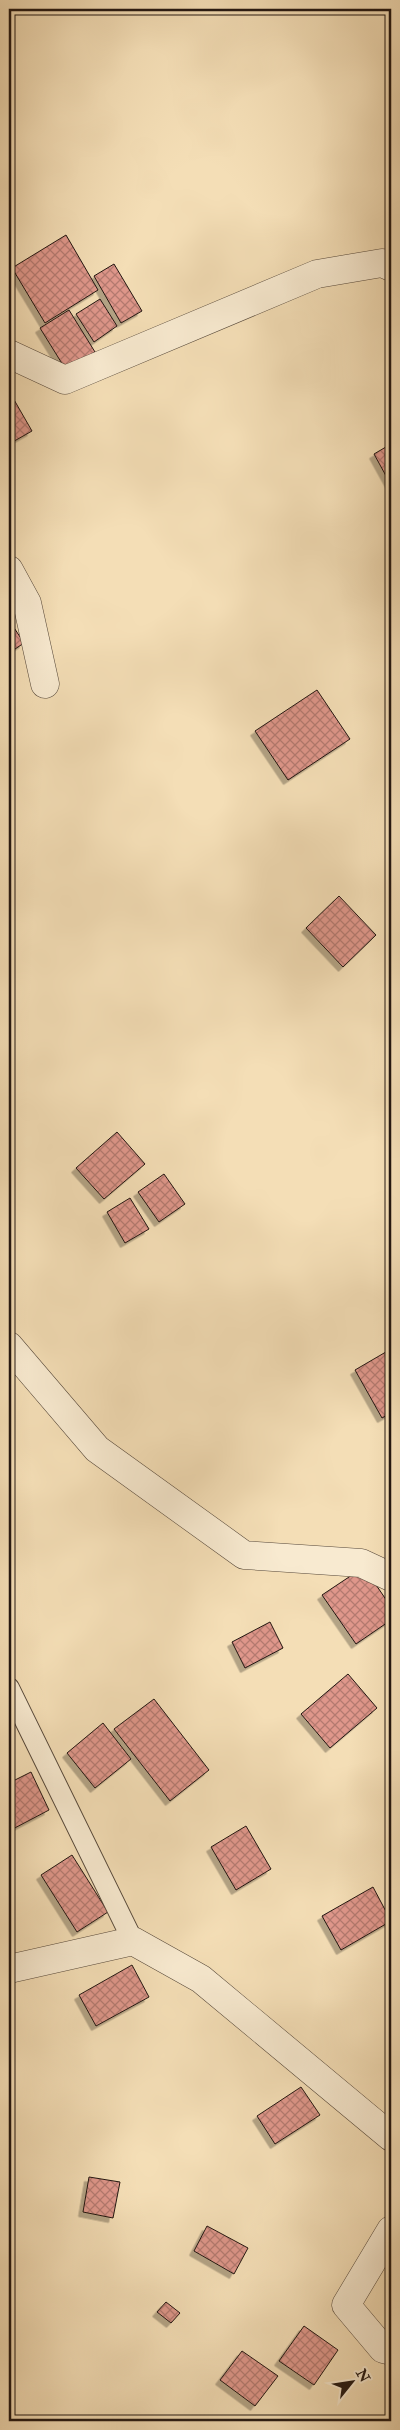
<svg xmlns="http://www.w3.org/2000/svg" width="400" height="2430" viewBox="0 0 400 2430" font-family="'IM FELL Double Pica',serif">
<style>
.building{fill:url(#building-cross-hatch);stroke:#221611;filter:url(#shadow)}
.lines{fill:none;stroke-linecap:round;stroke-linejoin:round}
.lane-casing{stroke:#56483a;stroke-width:22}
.street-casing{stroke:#56483a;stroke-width:29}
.lane{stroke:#f8ead0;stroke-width:20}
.street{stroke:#f8ead0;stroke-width:28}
</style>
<defs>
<pattern id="building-cross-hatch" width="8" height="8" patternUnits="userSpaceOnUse" patternTransform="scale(1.25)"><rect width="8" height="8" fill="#df978b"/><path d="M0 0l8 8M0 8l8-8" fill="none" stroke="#b47a70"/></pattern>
<filter id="shadow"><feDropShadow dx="-4.5" dy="4.5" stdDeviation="0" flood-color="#0004"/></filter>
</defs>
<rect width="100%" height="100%" fill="#f4deb6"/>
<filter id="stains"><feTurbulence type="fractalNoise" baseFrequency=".004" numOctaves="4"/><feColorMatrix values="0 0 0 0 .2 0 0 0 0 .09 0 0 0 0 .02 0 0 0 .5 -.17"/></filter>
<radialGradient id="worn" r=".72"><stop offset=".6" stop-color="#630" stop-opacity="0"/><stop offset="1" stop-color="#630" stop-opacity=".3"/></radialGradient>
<path class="building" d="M 66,235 L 98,290 L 45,323 L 12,268 Z
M 114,264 L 142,311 L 121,323 L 94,276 Z
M 100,299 L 117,326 L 94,342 L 76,314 Z
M 69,310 L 95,352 L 66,370 L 40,328 Z
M 9,391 L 32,431 L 9,444 Z
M 391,444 L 391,485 L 374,454 Z
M 9,620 L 24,643 L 9,653 Z
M 317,690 L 350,739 L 288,780 L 255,731 Z
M 339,896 L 376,935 L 343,967 L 306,928 Z
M 117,1132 L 145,1164 L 104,1199 L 76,1168 Z
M 164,1174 L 185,1204 L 159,1222 L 138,1192 Z
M 130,1198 L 149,1229 L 125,1243 L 107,1212 Z
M 391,1349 L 391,1413 L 382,1418 L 355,1370 Z
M 364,1567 L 391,1607 L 391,1620 L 356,1644 L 322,1595 Z
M 270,1622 L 283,1648 L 245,1668 L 232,1642 Z
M 348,1674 L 377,1708 L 330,1748 L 301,1714 Z
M 154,1699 L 209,1770 L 170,1801 L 114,1729 Z
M 103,1723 L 131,1759 L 95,1788 L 67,1753 Z
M 31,1772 L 49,1810 L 9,1831 L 9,1783 Z
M 246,1826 L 271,1869 L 236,1890 L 211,1847 Z
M 72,1855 L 108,1912 L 77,1932 L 41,1875 Z
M 373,1887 L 391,1921 L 341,1950 L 322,1916 Z
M 132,1965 L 149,1997 L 96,2026 L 79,1995 Z
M 301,2087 L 320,2115 L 275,2144 L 257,2116 Z
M 89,2177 L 120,2182 L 113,2218 L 83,2212 Z
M 207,2226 L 248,2248 L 234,2274 L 194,2251 Z
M 166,2302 L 180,2313 L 171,2323 L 157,2312 Z
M 304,2326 L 338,2350 L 314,2385 L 279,2361 Z
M 242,2351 L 278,2376 L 255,2406 L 220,2380 Z"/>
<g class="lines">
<defs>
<path id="lane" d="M 9,1688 L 133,1941"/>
<path id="street" d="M 9,354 L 65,380 L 317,274 L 382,263 L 391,267
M 9,570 L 27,603 L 45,684
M 9,1346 L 97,1449 L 244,1555 L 361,1563 L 391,1577
M 9,1969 L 133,1941 L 201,1979 L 391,2137
M 391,2230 L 346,2305 L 383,2349 L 391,2351"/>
</defs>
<use href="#lane" class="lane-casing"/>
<use href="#street" class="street-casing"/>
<use href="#lane" class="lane"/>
<use href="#street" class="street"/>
</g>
<rect width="400" height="2430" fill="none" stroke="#f4deb6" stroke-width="30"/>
<rect x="10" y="10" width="380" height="2410" fill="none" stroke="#221611" stroke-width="2.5"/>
<rect x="15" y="15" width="370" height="2400" fill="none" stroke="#221611"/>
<g transform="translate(352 2382) rotate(60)" stroke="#f8ead0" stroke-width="4" paint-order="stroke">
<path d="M0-4L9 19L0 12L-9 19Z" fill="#221611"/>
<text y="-8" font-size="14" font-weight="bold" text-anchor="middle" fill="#221611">N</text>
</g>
<rect width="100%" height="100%" filter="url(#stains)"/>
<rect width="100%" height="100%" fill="url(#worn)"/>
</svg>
